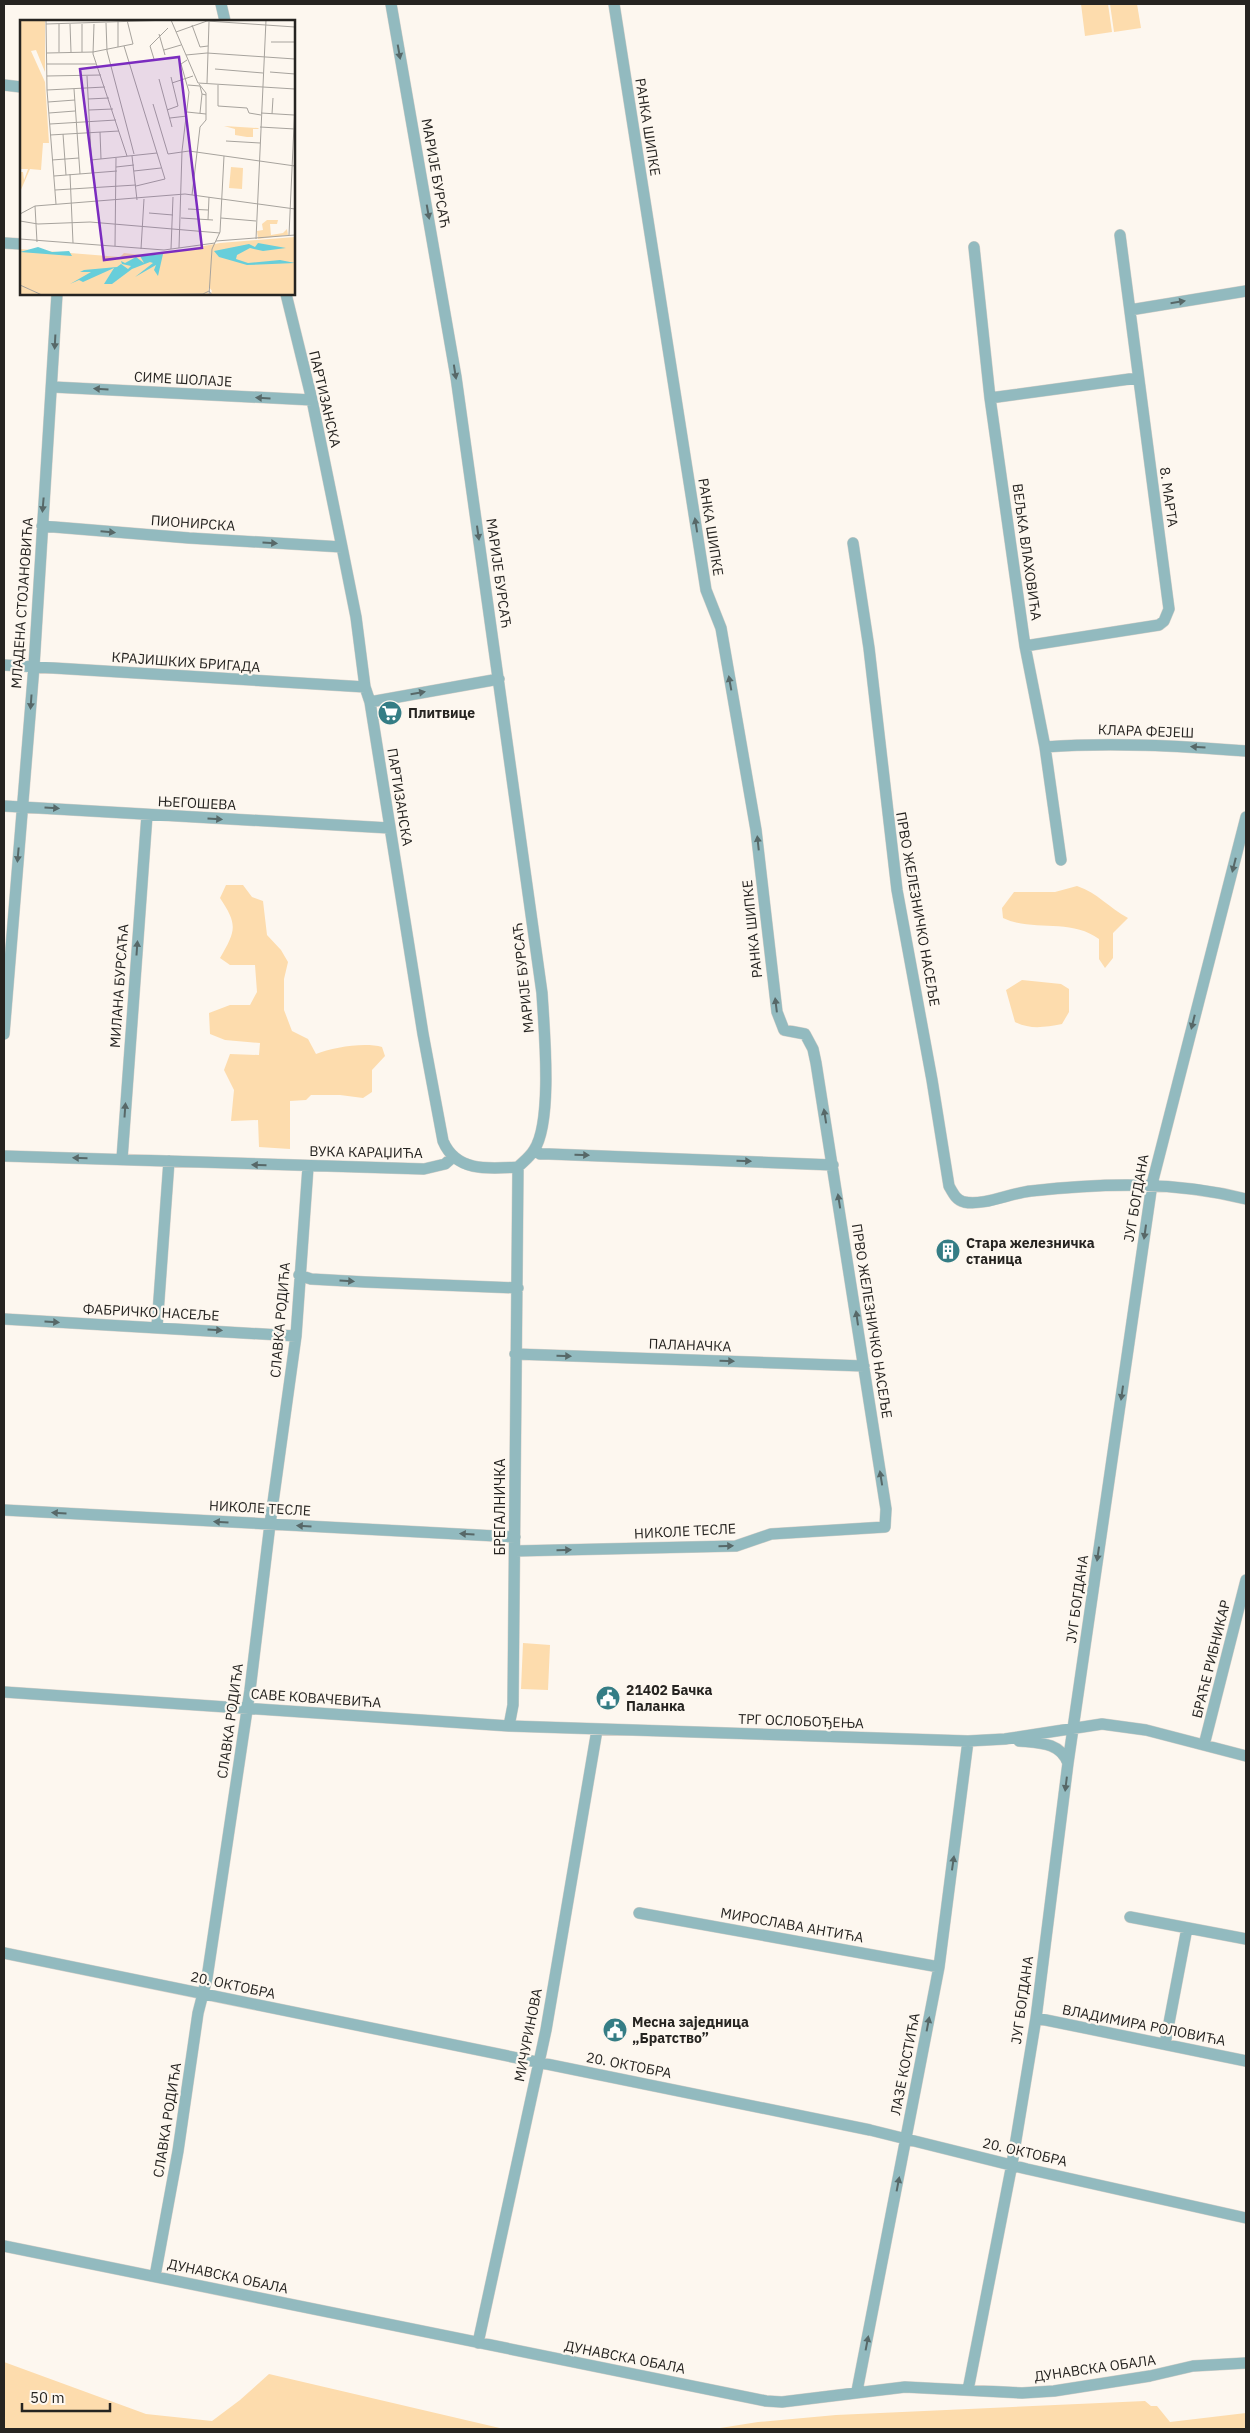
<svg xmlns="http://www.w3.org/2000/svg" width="1250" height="2433" viewBox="0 0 1250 2433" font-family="'IBM Plex Sans',sans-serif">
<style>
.green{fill:#fddcad}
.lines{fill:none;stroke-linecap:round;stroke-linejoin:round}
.street-casing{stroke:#d6d1ca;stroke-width:12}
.street{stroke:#92babf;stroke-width:11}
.oneway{fill:#576868}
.labels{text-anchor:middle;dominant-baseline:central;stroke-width:4.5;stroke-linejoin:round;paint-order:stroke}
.street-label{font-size:14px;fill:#262421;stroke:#fdf7ef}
.poi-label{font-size:14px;font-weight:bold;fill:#262421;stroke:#fdf7ef;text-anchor:start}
.inset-road{fill:none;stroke:#a7a39d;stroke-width:1}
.view{fill:#7b2cbf;fill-opacity:0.15;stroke:#7b2cbf;stroke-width:2.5}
.inset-edge{fill:none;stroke:#262421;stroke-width:2.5}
</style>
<rect width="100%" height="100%" fill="#fdf7ef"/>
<path class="green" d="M 1081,4 L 1108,4 L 1112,32 L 1085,36 Z
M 1110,4 L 1137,4 L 1141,28 L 1114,32 Z
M 226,885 L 243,885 L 252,897 L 263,901 L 267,935 L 281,950 L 288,962 L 284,979 L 284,1010 L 292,1031 L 308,1039 L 316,1054 C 333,1047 365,1042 382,1047 L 385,1056 L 372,1070 L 372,1092 L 363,1098 L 340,1095 L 311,1095 L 306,1100 L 290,1101 L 290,1149 L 259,1147 L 258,1120 L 231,1121 L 234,1090 L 224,1070 L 230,1054 L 259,1055 L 260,1043 L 225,1040 L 210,1034 L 209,1013 L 230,1005 L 250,1005 L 257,992 L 255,965 L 230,965 L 220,958 C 236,930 238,925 220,898 Z
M 1077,886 C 1098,893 1109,908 1128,918 L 1113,933 L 1113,958 L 1105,968 L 1099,959 L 1099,939 C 1071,918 1032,932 1003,918 L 1002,908 L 1014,892 L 1055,892 Z
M 1022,980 L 1061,984 L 1069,989 L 1069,1012 L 1062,1024 C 1045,1027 1031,1030 1015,1022 L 1006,990 Z
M 523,1643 L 550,1645 L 548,1690 L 521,1689 Z
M 4,2362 L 146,2414 L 212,2421 L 240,2400 L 269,2374 L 504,2429 L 4,2429 Z
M 1145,2401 L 1151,2406 L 1157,2406 L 1170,2422 L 1246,2413 L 1246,2429 L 714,2429 L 758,2422 L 836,2415 Z"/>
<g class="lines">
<defs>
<path id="street" d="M 221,4 L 225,21
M 4,85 L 21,87
M 4,243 L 21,244
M 974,247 L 990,398 L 1025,646 L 1045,747 L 1061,860
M 286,294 L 312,400 L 342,547 L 356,617 L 365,687 L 370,702 L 423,1034 L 443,1141 C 456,1172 488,1169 518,1167 C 523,1162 530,1157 534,1150 C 553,1122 544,1028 542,993 L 456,377 L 391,4
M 1130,310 L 1246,291
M 53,387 L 312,400
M 990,398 L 1137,378
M 42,526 L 189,538 L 342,547
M 853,543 L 869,648 L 897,890 L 932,1080 L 949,1186 C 953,1193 956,1200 964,1202 C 985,1206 1010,1193 1031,1191 C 1104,1183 1175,1181 1246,1199
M 1025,646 L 1159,625 L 1164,621 L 1169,609 L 1120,235
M 4,665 L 365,687
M 370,702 L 499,679
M 1045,747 C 1112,742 1179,746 1246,751
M 4,806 L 389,828
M 4,1034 L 34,666 L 57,294
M 535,1149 L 540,1154 L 549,1154 L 833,1165
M 4,1156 L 424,1169 L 445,1164 L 453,1157
M 122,1159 L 147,815
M 299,1275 L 311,1279 L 365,1282 L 518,1288
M 4,1319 L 296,1336
M 157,1327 L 169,1161
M 515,1354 L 864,1366
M 4,1510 L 515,1537
M 515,1551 L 736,1546 L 771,1534 L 885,1527 L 886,1509 L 816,1063 L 813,1049 L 805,1034 L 784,1030 L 777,1012 L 756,830 L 721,628 L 706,590 L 614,4
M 4,1692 L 509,1726 L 968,1741 L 1005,1739 L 1102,1724 L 1146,1730 L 1246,1756
M 509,1726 L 513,1705 L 518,1167
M 1019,1741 C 1039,1743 1060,1742 1068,1763
M 1204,1745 L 1246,1580
M 639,1913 L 939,1967
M 1130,1917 L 1246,1939
M 4,1953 L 870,2130 L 1027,2169 L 1246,2218
M 1036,2018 L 1246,2061
M 1165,2044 L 1187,1928
M 4,2246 L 766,2401 L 782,2402 L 905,2387 L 1022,2393 L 1054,2391 L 1150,2376 L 1193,2366 L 1246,2363
M 155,2276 L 178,2151 L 198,2013 L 207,1978 L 250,1690 L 270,1524 L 296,1336 L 308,1167
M 478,2343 L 546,2030 L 597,1730
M 968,2390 L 1012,2164 L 1036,2018 L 1068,1763 L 1152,1184 L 1246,817
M 857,2391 L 939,1967 L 968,1741"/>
</defs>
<use href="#street" class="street-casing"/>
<use href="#street" class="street"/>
</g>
<defs><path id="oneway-solid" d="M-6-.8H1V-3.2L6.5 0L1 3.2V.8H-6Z" transform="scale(1.25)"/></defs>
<g class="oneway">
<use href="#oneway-solid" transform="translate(399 52) rotate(80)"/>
<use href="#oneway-solid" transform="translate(428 212) rotate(80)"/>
<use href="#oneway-solid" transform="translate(1178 302) rotate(-9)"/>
<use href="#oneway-solid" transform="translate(55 342) rotate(93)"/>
<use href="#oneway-solid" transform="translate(455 372) rotate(81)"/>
<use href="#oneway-solid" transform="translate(101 389) rotate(-177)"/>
<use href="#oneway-solid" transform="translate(263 398) rotate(-177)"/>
<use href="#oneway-solid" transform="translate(43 505) rotate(95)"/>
<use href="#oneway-solid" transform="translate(696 525) rotate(-99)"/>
<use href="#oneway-solid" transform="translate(108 532) rotate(5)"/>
<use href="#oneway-solid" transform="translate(478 533) rotate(82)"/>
<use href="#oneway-solid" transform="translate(270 543) rotate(3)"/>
<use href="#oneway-solid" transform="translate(730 683) rotate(-100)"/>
<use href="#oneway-solid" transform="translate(418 693) rotate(-10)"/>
<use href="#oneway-solid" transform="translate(31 702) rotate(94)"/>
<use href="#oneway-solid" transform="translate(1198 747) rotate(-176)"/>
<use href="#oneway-solid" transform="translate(52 808) rotate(4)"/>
<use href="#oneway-solid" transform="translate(215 819) rotate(3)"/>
<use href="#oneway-solid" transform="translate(758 843) rotate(-96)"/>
<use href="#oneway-solid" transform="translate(18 855) rotate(95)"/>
<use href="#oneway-solid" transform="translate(1234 865) rotate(104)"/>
<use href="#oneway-solid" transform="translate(137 948) rotate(-86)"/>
<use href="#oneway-solid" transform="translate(776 1005) rotate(-97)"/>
<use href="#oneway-solid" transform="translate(1193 1022) rotate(104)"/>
<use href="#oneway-solid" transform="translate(125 1110) rotate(-86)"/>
<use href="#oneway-solid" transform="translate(825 1116) rotate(-99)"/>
<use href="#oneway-solid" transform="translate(582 1155) rotate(2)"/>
<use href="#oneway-solid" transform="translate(80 1158) rotate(-179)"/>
<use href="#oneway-solid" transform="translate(744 1161) rotate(2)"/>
<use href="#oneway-solid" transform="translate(259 1165) rotate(-178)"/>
<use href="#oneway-solid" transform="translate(839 1201) rotate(-99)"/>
<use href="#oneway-solid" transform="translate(1145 1232) rotate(98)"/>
<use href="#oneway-solid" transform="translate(347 1281) rotate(4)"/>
<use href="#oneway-solid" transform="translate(857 1318) rotate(-98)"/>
<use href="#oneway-solid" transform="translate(52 1322) rotate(3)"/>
<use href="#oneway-solid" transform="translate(215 1330) rotate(4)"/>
<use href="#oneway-solid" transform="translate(564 1356) rotate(2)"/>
<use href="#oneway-solid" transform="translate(727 1361) rotate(2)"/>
<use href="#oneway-solid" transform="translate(1122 1393) rotate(98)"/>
<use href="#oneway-solid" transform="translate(881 1478) rotate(-99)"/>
<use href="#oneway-solid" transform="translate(59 1513) rotate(-177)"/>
<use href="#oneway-solid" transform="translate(221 1522) rotate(-176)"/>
<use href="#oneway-solid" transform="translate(304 1526) rotate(-177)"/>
<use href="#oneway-solid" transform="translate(467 1534) rotate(-177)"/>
<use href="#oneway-solid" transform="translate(726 1546) rotate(-1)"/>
<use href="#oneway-solid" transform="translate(564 1550) rotate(-1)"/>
<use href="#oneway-solid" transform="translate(1098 1554) rotate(98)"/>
<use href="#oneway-solid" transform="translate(1066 1784) rotate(97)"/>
<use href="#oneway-solid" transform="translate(953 1863) rotate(-82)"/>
<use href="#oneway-solid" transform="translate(928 2024) rotate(-79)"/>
<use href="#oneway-solid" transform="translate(898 2184) rotate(-79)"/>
<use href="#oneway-solid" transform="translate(867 2343) rotate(-79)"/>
</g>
<defs>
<symbol id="supermarket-disc" viewBox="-11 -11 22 22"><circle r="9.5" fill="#357d85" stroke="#fdf7ef"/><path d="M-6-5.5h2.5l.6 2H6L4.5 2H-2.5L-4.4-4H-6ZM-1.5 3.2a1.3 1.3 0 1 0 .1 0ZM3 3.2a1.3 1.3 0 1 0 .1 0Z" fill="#fff"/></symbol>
<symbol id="building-disc" viewBox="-11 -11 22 22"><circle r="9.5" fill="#357d85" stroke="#fdf7ef"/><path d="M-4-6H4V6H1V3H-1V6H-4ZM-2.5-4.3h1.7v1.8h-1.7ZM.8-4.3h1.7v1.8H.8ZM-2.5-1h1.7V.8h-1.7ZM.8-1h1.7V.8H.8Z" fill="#fff"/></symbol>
<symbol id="civic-disc" viewBox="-11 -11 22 22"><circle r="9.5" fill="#357d85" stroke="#fdf7ef"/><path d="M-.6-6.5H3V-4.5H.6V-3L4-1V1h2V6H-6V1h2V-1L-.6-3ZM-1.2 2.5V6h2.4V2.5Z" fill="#fff"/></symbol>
</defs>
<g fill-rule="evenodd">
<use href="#supermarket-disc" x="376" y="699" width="28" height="28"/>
<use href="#building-disc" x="934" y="1237" width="28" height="28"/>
<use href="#civic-disc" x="594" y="1684" width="28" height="28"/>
<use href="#civic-disc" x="601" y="2016" width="28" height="28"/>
</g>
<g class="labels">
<g class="street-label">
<text transform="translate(648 127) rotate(81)">РАНКА ШИПКЕ</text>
<text transform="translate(436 173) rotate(80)">МАРИЈЕ БУРСАЋ</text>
<text transform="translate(183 379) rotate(3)">СИМЕ ШОЛАЈЕ</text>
<text transform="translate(325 399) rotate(77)">ПАРТИЗАНСКА</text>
<text transform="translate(1169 497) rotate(82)">8. МАРТА</text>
<text transform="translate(193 523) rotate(4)">ПИОНИРСКА</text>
<text transform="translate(711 527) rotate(81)">РАНКА ШИПКЕ</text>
<text transform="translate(1027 552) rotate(82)">ВЕЉКА ВЛАХОВИЋА</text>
<text transform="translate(499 573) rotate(82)">МАРИЈЕ БУРСАЋ</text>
<text transform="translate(22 603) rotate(-86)">МЛАДЕНА СТОЈАНОВИЋА</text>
<text transform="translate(186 662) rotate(4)">КРАЈИШКИХ БРИГАДА</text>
<text transform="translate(1146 731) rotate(2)">КЛАРА ФЕЈЕШ</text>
<text transform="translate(400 797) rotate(81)">ПАРТИЗАНСКА</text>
<text transform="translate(197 803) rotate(3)">ЊЕГОШЕВА</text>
<text transform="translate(918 909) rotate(80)">ПРВО ЖЕЛЕЗНИЧКО НАСЕЉЕ</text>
<text transform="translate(752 929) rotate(-96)">РАНКА ШИПКЕ</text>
<text transform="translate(523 978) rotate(-96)">МАРИЈЕ БУРСАЋ</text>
<text transform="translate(119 986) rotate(-86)">МИЛАНА БУРСАЋА</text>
<text transform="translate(366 1152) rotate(1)">ВУКА КАРАЏИЋА</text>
<text transform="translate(1136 1198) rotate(-80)">ЈУГ БОГДАНА</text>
<text transform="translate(151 1312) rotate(3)">ФАБРИЧКО НАСЕЉЕ</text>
<text transform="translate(280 1320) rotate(-85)">СЛАВКА РОДИЋА</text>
<text transform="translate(872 1321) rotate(81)">ПРВО ЖЕЛЕЗНИЧКО НАСЕЉЕ</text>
<text transform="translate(690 1345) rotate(2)">ПАЛАНАЧКА</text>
<text transform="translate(500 1507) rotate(-90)">БРЕГАЛНИЧКА</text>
<text transform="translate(260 1508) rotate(3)">НИКОЛЕ ТЕСЛЕ</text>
<text transform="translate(685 1531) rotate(-3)">НИКОЛЕ ТЕСЛЕ</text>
<text transform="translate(1077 1599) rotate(-82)">ЈУГ БОГДАНА</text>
<text transform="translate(1211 1659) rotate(-76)">БРАЋЕ РИБНИКАР</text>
<text transform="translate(316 1698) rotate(4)">САВЕ КОВАЧЕВИЋА</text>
<text transform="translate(230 1721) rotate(-82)">СЛАВКА РОДИЋА</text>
<text transform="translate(801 1721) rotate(2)">ТРГ ОСЛОБОЂЕЊА</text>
<text transform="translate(792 1925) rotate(10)">МИРОСЛАВА АНТИЋА</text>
<text transform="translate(233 1985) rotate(12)">20. ОКТОБРА</text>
<text transform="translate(1022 2000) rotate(-82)">ЈУГ БОГДАНА</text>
<text transform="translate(1144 2025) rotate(11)">ВЛАДИМИРА РОЛОВИЋА</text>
<text transform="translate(528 2035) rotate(-79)">МИЧУРИНОВА</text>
<text transform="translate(905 2064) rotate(-79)">ЛАЗЕ КОСТИЋА</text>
<text transform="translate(629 2065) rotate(11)">20. ОКТОБРА</text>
<text transform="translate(167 2120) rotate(-81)">СЛАВКА РОДИЋА</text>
<text transform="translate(1025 2152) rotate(13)">20. ОКТОБРА</text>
<text transform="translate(228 2276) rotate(12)">ДУНАВСКА ОБАЛА</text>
<text transform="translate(625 2357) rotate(11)">ДУНАВСКА ОБАЛА</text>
<text transform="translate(1095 2368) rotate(-8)">ДУНАВСКА ОБАЛА</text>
</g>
<g class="poi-label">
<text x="408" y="713">Плитвице</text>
<text x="966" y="1243">Стара железничка<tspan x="966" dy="16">станица</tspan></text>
<text x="626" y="1690">21402 Бачка<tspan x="626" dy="16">Паланка</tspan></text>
<text x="632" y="2022">Месна заједница<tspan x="632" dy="16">„Братство”</tspan></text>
</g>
</g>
<g transform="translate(20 20)">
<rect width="275" height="275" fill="#fdf7ef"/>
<path d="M 0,0 L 25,0 L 25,52 L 16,30 L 11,31 L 25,62 L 29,123 L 23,123 L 21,150 L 10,149 L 0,172 L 0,152 L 3,152 L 4,160 L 8,149 L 0,149 ZM 204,106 L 238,108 L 239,109 L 233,109 L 233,117 L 227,117 L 215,115 L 215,109 ZM 211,147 L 223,148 L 222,169 L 209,168 ZM 247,200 L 258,200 L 257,204 L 250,204 L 251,215 L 263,213 L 267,209 L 268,215 L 238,219 L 237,211 L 243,210 L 242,204 ZM 275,217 L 275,275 L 190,275 L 192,271 L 189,267 L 188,275 L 0,275 L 0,229 L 100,237 L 104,233 L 129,236 L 200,223 Z" fill="#fddcad"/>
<path d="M 238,223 L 266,228 L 243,231 L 230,228 L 217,235 L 216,239 L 228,243 L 260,240 L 275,243 L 227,245 L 199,237 L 194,231 L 229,224 L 235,227 ZM 18,227 L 32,232 L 49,231 L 52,236 L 0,232 ZM 143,234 L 138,256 L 134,250 L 136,245 L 115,257 L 133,243 L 130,242 L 112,249 L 92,264 L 84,264 L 94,248 L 63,262 L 59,260 L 50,264 L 71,252 L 60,252 L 64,250 L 97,247 L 101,244 L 108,249 L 111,246 L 102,244 L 101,241 L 105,243 L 116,237 L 124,243 L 120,236 Z" fill="#67ceda"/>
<path class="inset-road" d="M 26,0 L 27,70 L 36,184M 98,0 L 98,27M 151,0 L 178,63 L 275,69M 86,3 L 87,31 L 114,134M 26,4 L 151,0M 39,4 L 39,32M 50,4 L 51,32M 62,4 L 62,32M 74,4 L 73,34 L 107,136M 172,5 L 180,27 L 188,26M 156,12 L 187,1 L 275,7M 139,14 L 145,35M 251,22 L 275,22M 104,26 L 145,159 L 116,166M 144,30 L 161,25M 27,33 L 73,32 L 113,24 L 107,0M 166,35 L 187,33 L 275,39M 134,39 L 130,26 L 148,8M 27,44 L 76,44M 195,49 L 243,53M 250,52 L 275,54M 27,56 L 81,55M 67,56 L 72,153M 139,59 L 152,107M 152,63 L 173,56M 187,63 L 189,2M 168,65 L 180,66 L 182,74M 198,65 L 198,86 L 227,88 L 229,93 L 241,95M 54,69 L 60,154M 27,70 L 85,67M 68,79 L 89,78M 28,82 L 55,80M 133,84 L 148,134 L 169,131 L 275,146M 69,90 L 93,89M 147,90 L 158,86 L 151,57M 167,92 L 186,94M 29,93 L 55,91M 180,93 L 182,74 L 186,75M 241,93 L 274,95M 252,94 L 253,78M 150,98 L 167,96M 30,104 L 96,100M 240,107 L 275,109M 80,112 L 81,139M 43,114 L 46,155M 30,115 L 99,111M 206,121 L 240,123M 112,136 L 117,180M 32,140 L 59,138M 71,140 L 137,133M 96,147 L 114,145M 114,151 L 141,148M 50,154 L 53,223M 34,156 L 97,151M 35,170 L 116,165M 172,175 L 180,107 L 186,100 L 186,73 L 179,64M 15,186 L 17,222M 168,189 L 188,190M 129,193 L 153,195M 0,194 L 15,186 L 165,174 L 275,189M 161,198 L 193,200M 201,198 L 236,201M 188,200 L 189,177M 0,201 L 18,204 L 70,202 L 200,213M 269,215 L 275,83M 0,219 L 144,230 L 195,223M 236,219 L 246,0M 196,221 L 275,215M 95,226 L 96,138M 159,228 L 162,131 L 169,72 L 161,44 L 167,40M 121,229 L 124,179M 151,229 L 153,177M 0,265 L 22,275M 105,275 L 183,274 L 189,271 L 192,275M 189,275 L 192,229 L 200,212 L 204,136"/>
<path class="view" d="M 159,37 L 182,228 L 84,240 L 60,49 Z"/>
<rect width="275" height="275" class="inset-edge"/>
</g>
<rect width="1250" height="2433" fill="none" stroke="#262421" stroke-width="10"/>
<path d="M22 2403v8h88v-8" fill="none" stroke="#262421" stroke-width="2.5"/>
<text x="30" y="2403" font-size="15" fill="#262421" stroke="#fdf7ef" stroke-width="4" paint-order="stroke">50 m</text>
</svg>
